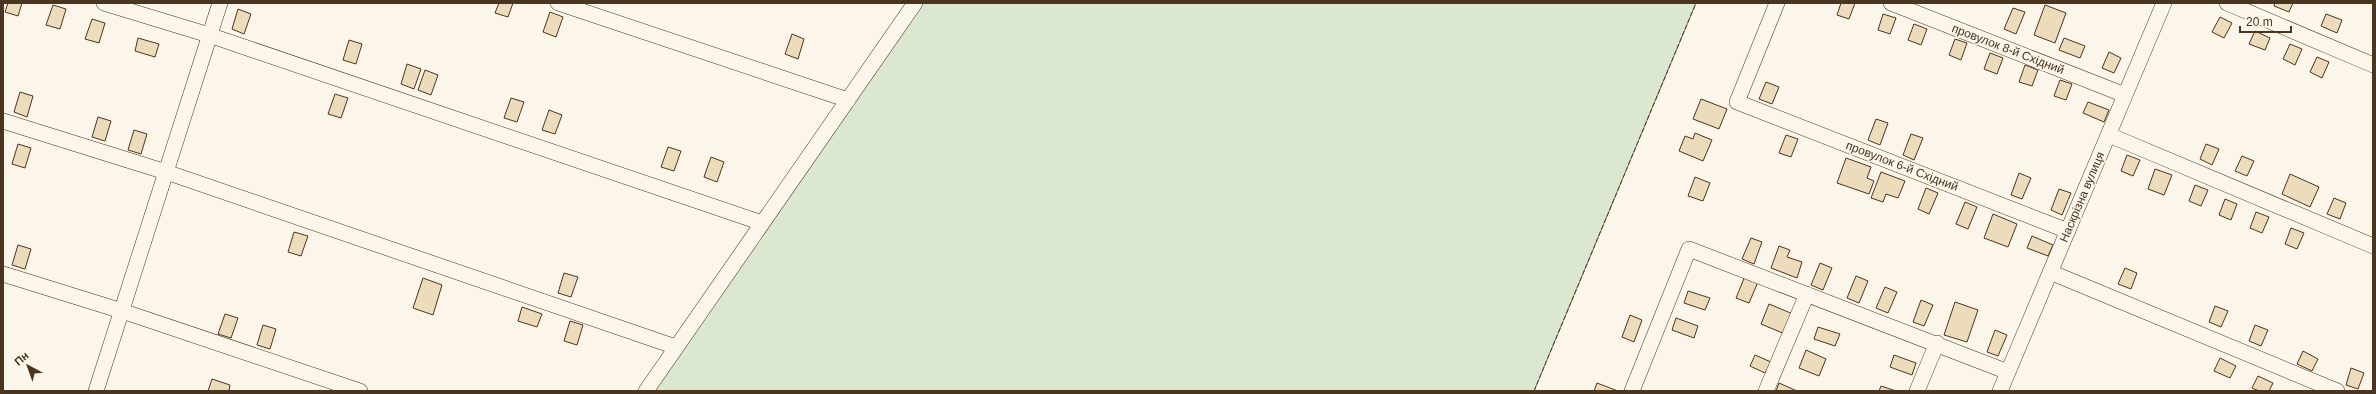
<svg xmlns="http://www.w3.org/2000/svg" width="2376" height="394" viewBox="0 0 2376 394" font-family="Helvetica,sans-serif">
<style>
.green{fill:#dce7d0;stroke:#887966}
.building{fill:#ecdcbc;stroke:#4a3520}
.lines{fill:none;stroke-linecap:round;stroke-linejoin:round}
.street-casing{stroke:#4a3520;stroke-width:16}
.street{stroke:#fbf6e9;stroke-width:15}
.fence{stroke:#4a3520;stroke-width:1;stroke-dasharray:5 2;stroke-linecap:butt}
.labels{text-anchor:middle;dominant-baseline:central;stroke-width:3;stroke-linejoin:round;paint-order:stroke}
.street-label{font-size:12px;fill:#4a3520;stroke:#fbf6e9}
</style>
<rect width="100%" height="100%" fill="#fbf6e9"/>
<path class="green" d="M 915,3 L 1696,3 L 1534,391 L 646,391 Z"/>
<path class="building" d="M 8,3 L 22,3 L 18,16 L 5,12 Z
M 499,3 L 513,3 L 508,17 L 495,13 Z
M 1841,3 L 1855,3 L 1849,19 L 1837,15 Z
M 2275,3 L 2293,3 L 2289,12 L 2274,6 Z
M 53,5 L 66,9 L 60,29 L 46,25 Z
M 2045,5 L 2066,13 L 2055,43 L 2034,35 Z
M 2013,8 L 2025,12 L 2016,34 L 2004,29 Z
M 238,9 L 251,14 L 244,34 L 232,29 Z
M 550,12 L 563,17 L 556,37 L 543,32 Z
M 1883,14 L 1896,18 L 1890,34 L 1878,30 Z
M 2326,14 L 2342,20 L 2337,33 L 2321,26 Z
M 2220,17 L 2232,23 L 2224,38 L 2212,32 Z
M 92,19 L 105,23 L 99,43 L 85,39 Z
M 1914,24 L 1927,29 L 1921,45 L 1908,40 Z
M 2255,31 L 2270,38 L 2265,50 L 2249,44 Z
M 792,34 L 804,39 L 798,59 L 785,54 Z
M 138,38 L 159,44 L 155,57 L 135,51 Z
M 2064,38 L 2085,46 L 2080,58 L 2059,50 Z
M 1955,39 L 1967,43 L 1961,60 L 1949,55 Z
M 349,40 L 362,44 L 356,64 L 343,60 Z
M 2290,44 L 2302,49 L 2295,65 L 2283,59 Z
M 2109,52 L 2121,58 L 2114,73 L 2102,68 Z
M 1990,53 L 2003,58 L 1997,74 L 1984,69 Z
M 2317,57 L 2329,62 L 2322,78 L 2310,72 Z
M 407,64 L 421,69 L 414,89 L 401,84 Z
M 2025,65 L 2038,70 L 2032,86 L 2019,82 Z
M 425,70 L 438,75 L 431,95 L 418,90 Z
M 2060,80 L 2072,84 L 2066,100 L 2054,96 Z
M 1766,82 L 1779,87 L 1772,104 L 1759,99 Z
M 20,92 L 33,96 L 27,117 L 14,112 Z
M 335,94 L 348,98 L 341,118 L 328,114 Z
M 511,98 L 524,102 L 517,122 L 504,118 Z
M 1701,99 L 1727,109 L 1719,129 L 1693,119 Z
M 2088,102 L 2109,110 L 2104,122 L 2083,113 Z
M 549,110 L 562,115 L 555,134 L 542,130 Z
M 98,117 L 111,121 L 105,141 L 92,137 Z
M 1876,119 L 1888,123 L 1880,145 L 1868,140 Z
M 134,130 L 147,134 L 141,154 L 128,150 Z
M 1695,133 L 1712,140 L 1703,161 L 1679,151 L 1685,136 L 1693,139 Z
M 1911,134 L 1923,138 L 1914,160 L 1903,155 Z
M 1786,135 L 1798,139 L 1791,157 L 1779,153 Z
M 18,144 L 31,148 L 25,168 L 12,164 Z
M 2206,144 L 2219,149 L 2212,165 L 2200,159 Z
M 668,147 L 681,151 L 674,171 L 661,167 Z
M 2127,155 L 2140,160 L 2133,176 L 2121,171 Z
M 2242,156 L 2254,161 L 2247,176 L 2235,171 Z
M 711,157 L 724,162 L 717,182 L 704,177 Z
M 1846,158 L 1871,167 L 1867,178 L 1874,181 L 1869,194 L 1837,183 Z
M 2155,169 L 2172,175 L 2164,195 L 2148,189 Z
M 1881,172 L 1905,181 L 1898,198 L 1886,194 L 1883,202 L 1871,198 Z
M 2019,173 L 2031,178 L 2022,199 L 2011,195 Z
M 2290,174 L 2319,187 L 2310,207 L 2282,194 Z
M 1695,177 L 1710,183 L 1703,201 L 1688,196 Z
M 2195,185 L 2208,190 L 2201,206 L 2189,201 Z
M 1926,188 L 1938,193 L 1929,214 L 1918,209 Z
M 2059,189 L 2071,193 L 2062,215 L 2051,210 Z
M 2334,198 L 2346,203 L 2340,219 L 2327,214 Z
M 2225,199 L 2237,204 L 2231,220 L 2219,215 Z
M 1965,202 L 1977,207 L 1968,229 L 1956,224 Z
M 2256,212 L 2269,217 L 2262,233 L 2250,228 Z
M 1993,214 L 2017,224 L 2008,247 L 1984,238 Z
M 2291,228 L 2304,233 L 2297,249 L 2285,244 Z
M 294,232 L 308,236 L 301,256 L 288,252 Z
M 2032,236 L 2053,245 L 2048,256 L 2027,248 Z
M 1751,238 L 1762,242 L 1754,264 L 1742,259 Z
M 18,245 L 31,249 L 25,269 L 12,265 Z
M 1779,246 L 1790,250 L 1787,257 L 1802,262 L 1797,278 L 1771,268 Z
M 1820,263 L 1832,268 L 1823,290 L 1811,285 Z
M 2125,268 L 2137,273 L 2131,289 L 2118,284 Z
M 564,273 L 578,277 L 571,297 L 558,293 Z
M 1745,276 L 1758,282 L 1749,303 L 1736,298 Z
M 1856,276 L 1868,281 L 1859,303 L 1847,298 Z
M 423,278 L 442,285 L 433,315 L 413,308 Z
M 1885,287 L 1897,292 L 1888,313 L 1876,308 Z
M 1688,291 L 1710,298 L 1705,310 L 1684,303 Z
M 1921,300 L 1933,305 L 1924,326 L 1913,322 Z
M 1955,302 L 1978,310 L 1967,342 L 1944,335 Z
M 1769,304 L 1793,314 L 1785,334 L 1761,324 Z
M 2215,306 L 2228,311 L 2221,327 L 2209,322 Z
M 522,307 L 542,314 L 537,327 L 518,321 Z
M 225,314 L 238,318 L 231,338 L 218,334 Z
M 1630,315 L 1642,320 L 1634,342 L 1622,337 Z
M 1676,318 L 1698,326 L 1694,338 L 1672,330 Z
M 570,321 L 583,325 L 577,345 L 564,341 Z
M 263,325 L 276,329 L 270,349 L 257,345 Z
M 2255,325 L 2268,330 L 2261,346 L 2249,341 Z
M 1818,327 L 1840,334 L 1835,346 L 1814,339 Z
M 1995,330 L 2007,335 L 1998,356 L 1987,352 Z
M 1806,350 L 1826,359 L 1819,376 L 1799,368 Z
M 2303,351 L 2318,359 L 2312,371 L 2297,364 Z
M 1755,355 L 1771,362 L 1765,373 L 1750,366 Z
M 1894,355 L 1916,363 L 1912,375 L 1890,367 Z
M 2220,358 L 2236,366 L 2230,378 L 2214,371 Z
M 2351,368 L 2364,373 L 2358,389 L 2346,385 Z
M 2258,376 L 2273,383 L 2269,391 L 2259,391 L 2252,388 Z
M 212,379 L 230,385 L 229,391 L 208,391 Z
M 1597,383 L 1618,391 L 1594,391 Z
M 1779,383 L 1797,391 L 1776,391 Z
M 1881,386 L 1896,391 L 1879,391 Z"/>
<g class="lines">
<defs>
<path id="street" d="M 104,3 L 209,35 L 762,223
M 558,3 L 848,100
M 1777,3 L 1737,102 L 2068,231
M 1891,3 L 2125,95
M 2227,3 L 2373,65
M 3,121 L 166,172 L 676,347
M 2109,135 L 2373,246
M 2050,272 L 2337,391
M 3,274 L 122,311 L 360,391
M 96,391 L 220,3
M 646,391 L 915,3
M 1632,391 L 1689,249 L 2008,372
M 1766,391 L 1807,294
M 1917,391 L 1937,343
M 2000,391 L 2164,3"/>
</defs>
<use href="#street" class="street-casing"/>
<use href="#street" class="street"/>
<path class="fence" d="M 1534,391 L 1696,3"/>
</g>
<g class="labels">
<g class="street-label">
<text transform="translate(2008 49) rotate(21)">провулок 8-й Східний</text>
<text transform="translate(1902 166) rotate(21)">провулок 6-й Східний</text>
<text transform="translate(2082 197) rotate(-67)">Наскрізна вулиця</text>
</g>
</g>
<rect width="2376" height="394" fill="none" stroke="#4a3520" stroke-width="8"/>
<g transform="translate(28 366) rotate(319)" stroke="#fbf6e9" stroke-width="3" paint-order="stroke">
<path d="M0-3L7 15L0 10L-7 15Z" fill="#4a3520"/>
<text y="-6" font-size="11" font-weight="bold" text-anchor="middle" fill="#4a3520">Пн</text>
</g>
<path d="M2240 26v6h51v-6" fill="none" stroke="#4a3520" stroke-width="2"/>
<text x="2246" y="26" font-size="12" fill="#4a3520" stroke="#fbf6e9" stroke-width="3" paint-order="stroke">20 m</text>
</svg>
